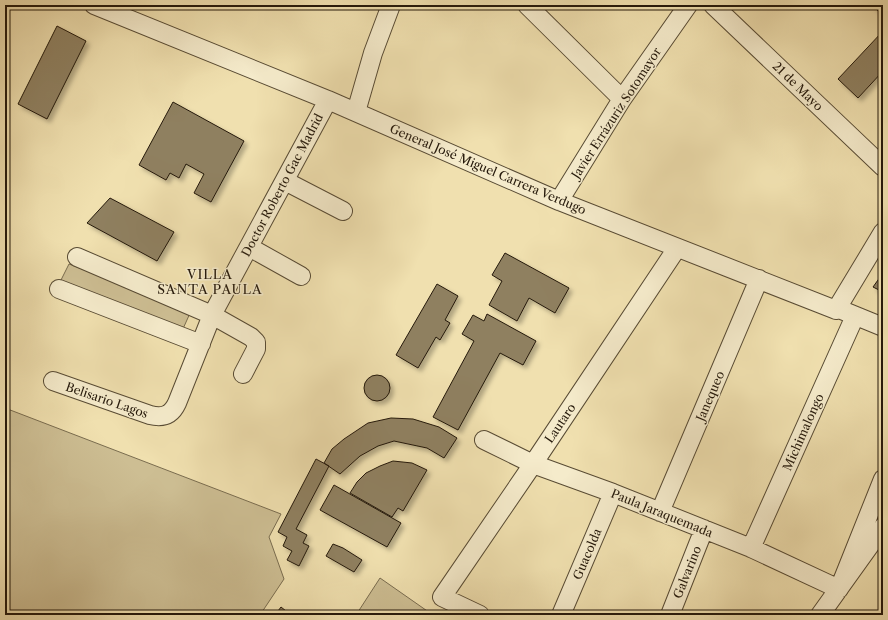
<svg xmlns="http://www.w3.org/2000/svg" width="888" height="620" viewBox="0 0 888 620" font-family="'Libre Caslon Text',serif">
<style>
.green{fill:#cdbe93;stroke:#796c4f}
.building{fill:#8f8060;stroke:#25190b;filter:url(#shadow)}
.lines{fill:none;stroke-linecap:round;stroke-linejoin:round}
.minor-casing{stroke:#584b34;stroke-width:20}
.minor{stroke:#f5ebcb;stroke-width:18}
.labels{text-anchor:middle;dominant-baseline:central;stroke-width:3;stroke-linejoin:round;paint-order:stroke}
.street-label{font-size:12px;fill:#25190b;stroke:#f5ebcb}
.neighbourhood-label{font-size:13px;letter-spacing:1px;fill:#25190b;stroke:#f5ebcb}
</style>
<defs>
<filter id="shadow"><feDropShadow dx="3.5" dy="3.5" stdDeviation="2" flood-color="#0004"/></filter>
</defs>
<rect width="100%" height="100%" fill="#f0e0af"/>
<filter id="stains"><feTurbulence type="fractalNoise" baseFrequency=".005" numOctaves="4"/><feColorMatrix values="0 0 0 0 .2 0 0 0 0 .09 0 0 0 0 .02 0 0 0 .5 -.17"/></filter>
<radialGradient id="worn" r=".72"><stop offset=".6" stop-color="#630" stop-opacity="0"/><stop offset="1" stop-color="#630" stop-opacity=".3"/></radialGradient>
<path class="green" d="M 69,264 L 191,311 L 182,331 L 60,282 Z
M 5,408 L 281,514 L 269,537 L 284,579 L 260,615 L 5,615 Z
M 380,578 L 433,615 L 356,615 Z"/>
<path class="building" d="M 872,5 L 883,5 L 883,16 Z
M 57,26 L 86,41 L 47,119 L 18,104 Z
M 883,31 L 883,71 L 858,98 L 838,79 Z
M 173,102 L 244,141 L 211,202 L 194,193 L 204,174 L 186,164 L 179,178 L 170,173 L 166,180 L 139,165 Z
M 110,198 L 174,232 L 157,261 L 87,223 Z
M 505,253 L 569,288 L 555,313 L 529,298 L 517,321 L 489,305 L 502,281 L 492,275 Z
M 883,273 L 883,292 L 873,287 Z
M 437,284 L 458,296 L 445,320 L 450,323 L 440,340 L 436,337 L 418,368 L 396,355 Z
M 487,314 L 536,341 L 523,365 L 500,353 L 458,430 L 433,417 L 474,341 L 462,334 L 473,315 L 484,321 Z
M364 388a13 13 0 1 1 26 0a13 13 0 1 1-26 0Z
M 391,418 L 413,419 L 439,427 L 457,438 L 444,458 L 427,448 L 394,441 L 378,446 L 360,456 L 340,474 L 324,463 L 332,449 L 344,439 L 368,423 Z
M 316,459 L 329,466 L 296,529 L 307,535 L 303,543 L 309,546 L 299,566 L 287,560 L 292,551 L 283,546 L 287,537 L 278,532 Z
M 393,461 L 412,463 L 427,470 L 403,511 L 398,508 L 392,517 L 350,493 L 357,482 L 366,473 L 380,466 Z
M 334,485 L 401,523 L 387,547 L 320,510 Z
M 333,544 L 343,548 L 362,560 L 354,572 L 326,556 Z
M 281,607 L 291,615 L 275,615 Z"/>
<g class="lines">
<defs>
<path id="minor" d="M 94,5 L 328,100 L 559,201 L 836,310 L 839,309 L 883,327
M 527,5 L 622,99
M 713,5 L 883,167
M 356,112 L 373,53 L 391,5
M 285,181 L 343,211
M 559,201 L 622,99 L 688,5
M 249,247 L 301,276
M 77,257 L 212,315 L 251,337 L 256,342 L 256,349 L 243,374
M 59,289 L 201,344
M 836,310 L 883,232
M 53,381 L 150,415 C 162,418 171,416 177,403 L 212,315 L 328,100
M 484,440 L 533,464 L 613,493 L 751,548 L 839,589 L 883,479
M 660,512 L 759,279
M 751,548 L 855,316
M 480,615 L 442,597 L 533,464 L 677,248
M 561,615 L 613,493
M 670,615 L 704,529
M 820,615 L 883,527"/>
</defs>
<use href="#minor" class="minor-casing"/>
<use href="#minor" class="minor"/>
</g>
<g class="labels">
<g class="street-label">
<text transform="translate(798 86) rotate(44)">21 de Mayo</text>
<text transform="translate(616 113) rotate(-57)">Javier Errázuriz Sotomayor</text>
<text transform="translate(488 169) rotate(23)">General José Miguel Carrera Verdugo</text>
<text transform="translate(282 185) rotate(-62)">Doctor Roberto Gac Madrid</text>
<text transform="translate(710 396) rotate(-67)">Janequeo</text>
<text transform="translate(107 400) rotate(19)">Belisario Lagos</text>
<text transform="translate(560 423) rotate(-56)">Lautaro</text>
<text transform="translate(803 432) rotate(-66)">Michimalongo</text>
<text transform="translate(662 513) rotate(22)">Paula Jaraquemada</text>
<text transform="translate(587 554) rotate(-67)">Guacolda</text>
<text transform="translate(687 572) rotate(-68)">Galvarino</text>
</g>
<g class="neighbourhood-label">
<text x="210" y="274">VILLA<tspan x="210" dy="15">SANTA PAULA</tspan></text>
</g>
</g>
<rect width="888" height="620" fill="none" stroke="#f0e0af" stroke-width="20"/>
<rect x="6" y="6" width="876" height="608" fill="none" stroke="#25190b" stroke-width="2"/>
<rect x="10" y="10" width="868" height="600" fill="none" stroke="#25190b"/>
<rect width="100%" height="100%" filter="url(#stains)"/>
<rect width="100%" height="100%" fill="url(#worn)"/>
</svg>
